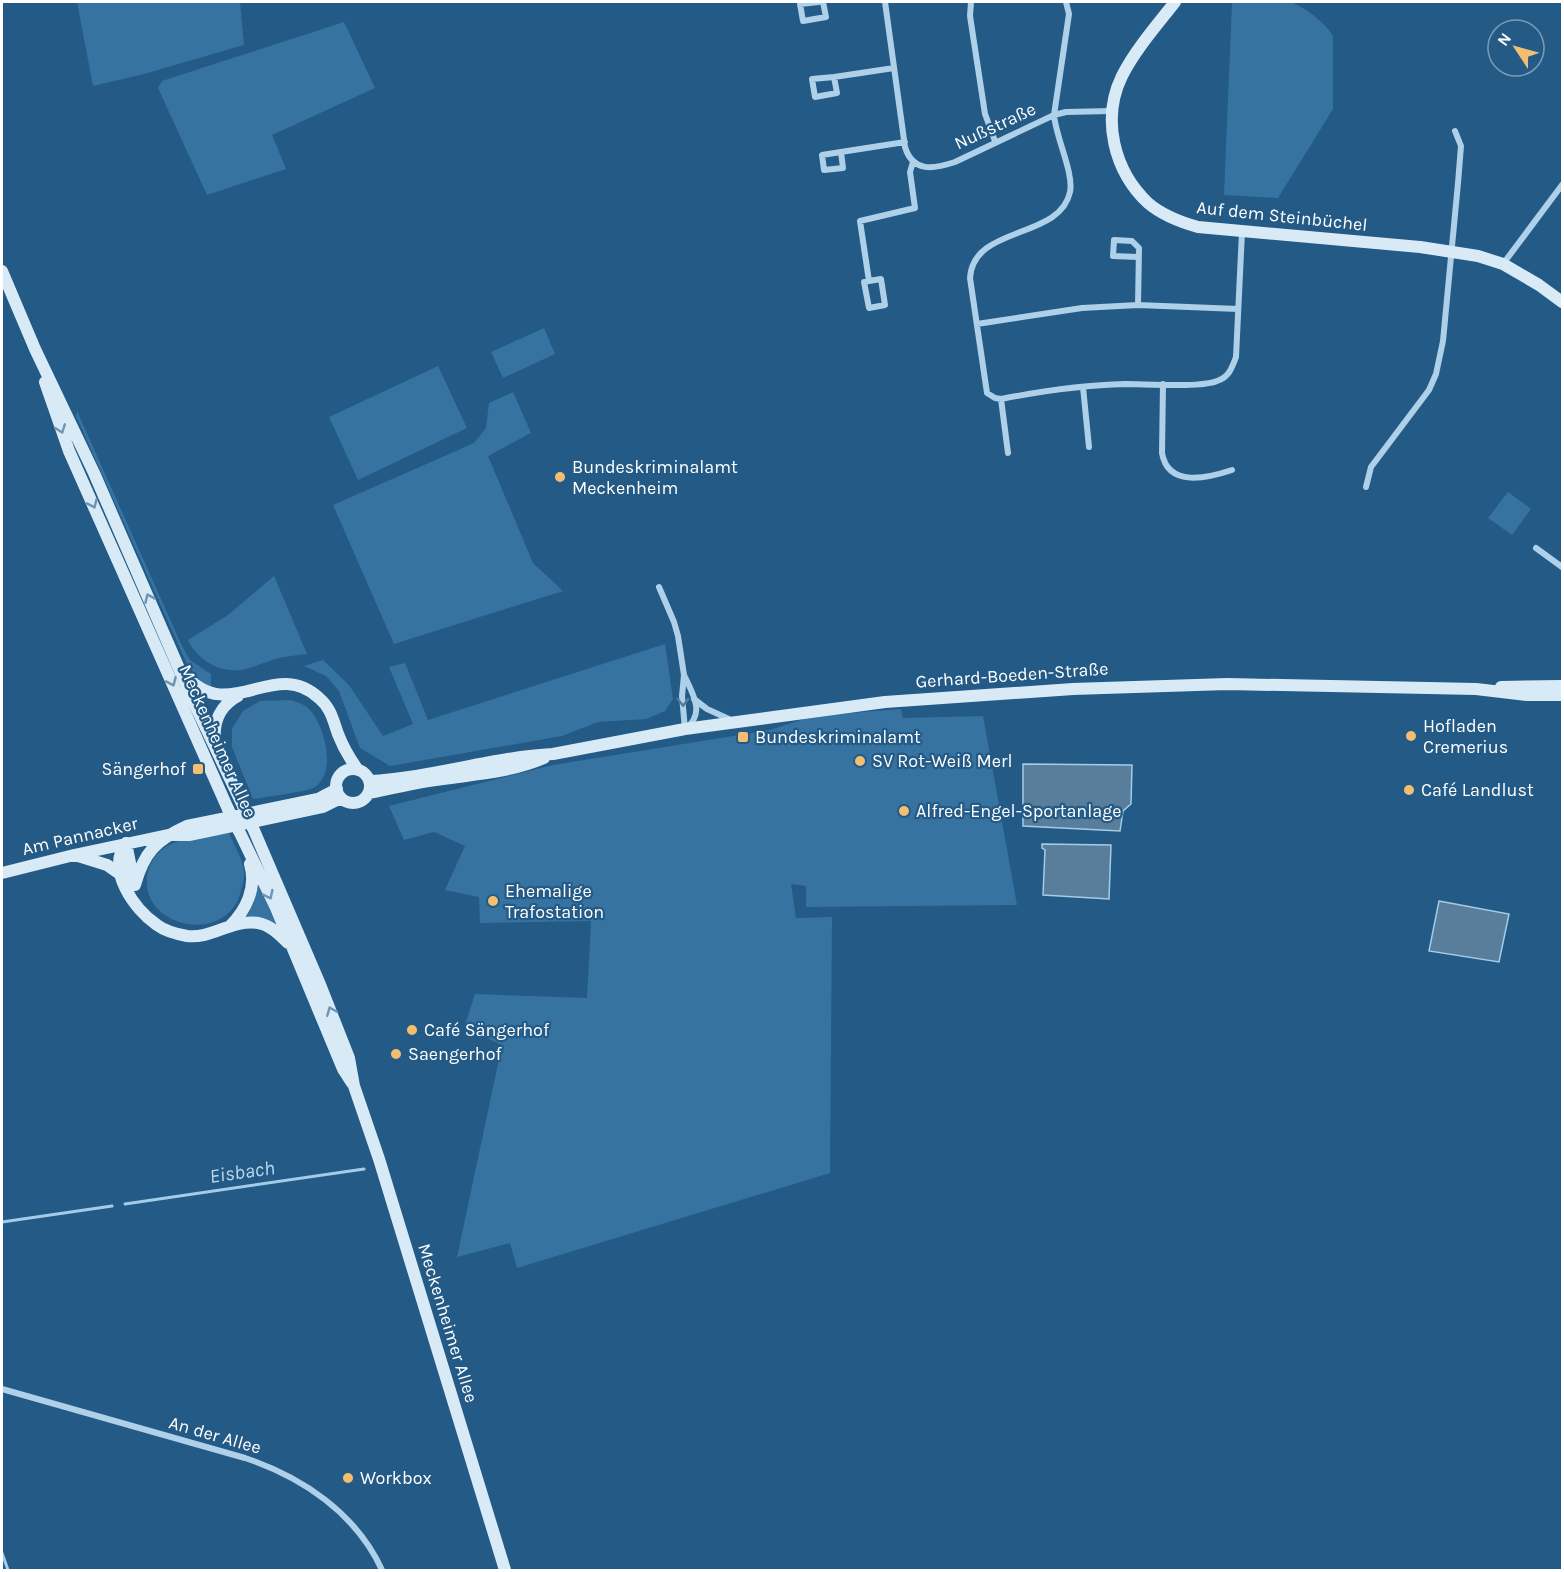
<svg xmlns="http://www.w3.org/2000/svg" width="1564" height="1572" viewBox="0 0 1564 1572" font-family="Karla,sans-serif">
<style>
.green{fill:#3673a1}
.water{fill:#587e9c;stroke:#a3cce9;stroke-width:1.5}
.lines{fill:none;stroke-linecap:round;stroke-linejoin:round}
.stream{stroke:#a3cce9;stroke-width:3}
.street{stroke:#aed0e8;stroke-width:6}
.secondary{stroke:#d9eaf7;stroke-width:12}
.secondary-bridge{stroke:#d9eaf7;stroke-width:12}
.oneway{stroke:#6c94b3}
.oneway2{stroke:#4d7da3}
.poi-dot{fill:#f3be72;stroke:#245a86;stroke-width:2}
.labels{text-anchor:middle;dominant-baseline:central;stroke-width:4.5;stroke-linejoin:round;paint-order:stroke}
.street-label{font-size:18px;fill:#fff;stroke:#245a86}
.poi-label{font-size:18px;fill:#fff;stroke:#245a86;text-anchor:start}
.water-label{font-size:20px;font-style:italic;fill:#bad9f0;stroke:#245a86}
</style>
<rect width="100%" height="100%" fill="#245a86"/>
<path class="green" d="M 77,2 L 240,2 L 244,45 L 144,74 L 93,86 Z
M 1232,2 C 1247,1 1275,0 1289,2 C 1301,4 1329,25 1333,37 L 1333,109 L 1278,198 L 1224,195 Z
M 344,22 L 375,88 L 272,135 L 286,169 L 207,195 L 158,88 L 162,81 Z
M 544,328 L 555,354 L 503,378 L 491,352 Z
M 438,366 L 467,428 L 358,480 L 329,417 Z
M 513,392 L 531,433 L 488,456 L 533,563 L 563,591 L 394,644 L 333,505 L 474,443 L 486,428 L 489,403 Z
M 77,411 L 181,644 L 190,660 L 211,674 L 211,689 L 204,685 L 188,666 L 76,416 Z
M 1508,492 L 1531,509 L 1512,535 L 1488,518 Z
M 274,576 L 307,654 C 298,655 288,656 279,658 C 267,661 255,667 242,670 C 220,673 197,660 188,640 L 228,615 Z
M 665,644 L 673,699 L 665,711 L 646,719 L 598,722 L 562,736 L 390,766 L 360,748 L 339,691 L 326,676 L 304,666 L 323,660 L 349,685 L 383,736 L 413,724 L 389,667 L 405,663 L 428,720 Z
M 291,700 C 296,702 304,704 308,708 C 324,723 339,774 313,788 C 305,792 265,797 253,799 L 232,747 L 232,729 L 243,711 L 260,701 Z
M 901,709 L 903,718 L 983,716 L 1017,905 L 806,907 L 806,886 L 791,884 L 796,918 L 832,917 L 830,1173 L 517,1268 L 510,1243 L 457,1257 L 502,1045 L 464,1028 L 475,994 L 587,998 L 591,921 L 480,923 L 479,897 L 445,890 L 465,846 L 434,832 L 404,840 L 389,806 L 553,765 L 770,730 L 813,716 Z
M 229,833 C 234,845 243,859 244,872 C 245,879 242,887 240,894 C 225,945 141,928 147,876 C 149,862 158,850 171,844 C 185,837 212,836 229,833 Z
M 257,882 L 278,927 L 243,918 Z"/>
<path class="water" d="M 1023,764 L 1132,765 L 1131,804 L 1123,811 L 1120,831 L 1023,826 Z
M 1042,844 L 1111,845 L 1109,899 L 1043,895 L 1045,850 L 1042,848 Z
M 1439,901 L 1509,914 L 1499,962 L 1429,951 Z"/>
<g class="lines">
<path class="stream" d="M 125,1204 L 364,1169
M 2,1222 L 112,1206
M 2,1553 L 8,1570"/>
<path class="street" d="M 819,2 L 800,4 L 803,21 L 826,17 L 823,2
M 885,2 L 905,147 C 913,173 934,169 955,162 L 1054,115 L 1066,112 L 1112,111
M 971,2 L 970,16 L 985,114 L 995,141
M 1066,2 L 1069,14 L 1054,115 C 1056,138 1074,173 1070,192 C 1060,240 973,225 970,278 L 987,393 L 995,398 L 1001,399 C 1042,391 1083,385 1125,384 C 1146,384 1200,388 1217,381 C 1229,377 1232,368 1236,357 L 1242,232
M 834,77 L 837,93 L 815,97 L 812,79 Z
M 834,77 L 894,68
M 841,152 L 843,168 L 824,170 L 822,155 Z
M 841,152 L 905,142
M 1503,264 L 1562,185
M 869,281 L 881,279 L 885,305 L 869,308 L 864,282 L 869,281 L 860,221 L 915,208 L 910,172 L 913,162
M 1138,305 L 1139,248 L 1132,241 L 1114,240 L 1113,256 L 1138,257
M 977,324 L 1082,308 L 1138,305 L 1238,309
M 1163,384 L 1162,453 C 1168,488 1208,478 1232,470
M 1083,387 L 1089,447
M 1001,399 L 1008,453
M 1366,487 L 1371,467 L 1429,390 L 1436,374 L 1443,341 L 1458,183 L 1461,146 L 1455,131
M 1536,548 L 1562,567
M 659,587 L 674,622 L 678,636 L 684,675 L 682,696 L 685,729 C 706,714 693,694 684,675
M 694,699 L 707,709 L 731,720
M 2,1389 L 245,1458 C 302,1477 356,1513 382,1570"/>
<path class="secondary" d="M 1175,2 C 1157,25 1135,50 1122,76 C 1101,119 1114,171 1148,203 C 1162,215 1180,222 1198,227 L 1420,247 L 1478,256 L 1503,264 L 1539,285 L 1562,302
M 2,271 L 35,349 L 94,473 L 194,703 L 243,806
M 45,382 L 69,451 L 228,809
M 184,674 C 229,727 274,656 319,698 C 331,708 333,720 338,734 C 343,747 350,759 358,770
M 1501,687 L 1562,686
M 215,741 C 213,721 221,705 238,696
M336 786a17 17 0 1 1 34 0a17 17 0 1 1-34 0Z
M 369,781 C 432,778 492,757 553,754 L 685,729 L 885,702 L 1073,689 L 1227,684 L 1476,689 L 1527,695 L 1562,695
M 369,793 C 393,788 418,782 443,779 C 478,774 511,772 544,758
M 253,828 L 319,982 L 349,1058 L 354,1086 L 379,1159 L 505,1570
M 239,831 L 276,908 L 343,1069 L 352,1083
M 126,843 C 106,870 134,909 157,925 C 165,931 176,934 187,936 C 212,939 232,919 258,923 C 270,925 279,934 288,943
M 126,843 L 134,883
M 75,855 L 107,865 L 120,874
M 2,873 L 74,855 L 168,835 L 190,835 L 323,807 L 341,798
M 135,885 C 144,852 156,840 187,826 L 318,799 L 337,789
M 230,926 C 246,910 257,888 250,864"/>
<path class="secondary-bridge" d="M 243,806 L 253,828
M 228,809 L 239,831"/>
</g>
<defs><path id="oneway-chevron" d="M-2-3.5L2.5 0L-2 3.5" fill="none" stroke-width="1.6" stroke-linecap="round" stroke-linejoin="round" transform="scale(1.5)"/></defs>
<g class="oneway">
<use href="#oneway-chevron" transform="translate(61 429) rotate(69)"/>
<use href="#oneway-chevron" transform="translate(93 504) rotate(66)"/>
<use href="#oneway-chevron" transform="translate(149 598) rotate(-114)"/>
<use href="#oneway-chevron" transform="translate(172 682) rotate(66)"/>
<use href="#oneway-chevron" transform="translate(269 895) rotate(64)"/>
<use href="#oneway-chevron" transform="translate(331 1011) rotate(-112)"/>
</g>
<use class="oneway2" href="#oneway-chevron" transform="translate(683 702) rotate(89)"/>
<g class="poi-dot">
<circle cx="560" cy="477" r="6"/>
<circle cx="1411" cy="736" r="6"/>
<rect x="737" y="731" width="12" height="12" rx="3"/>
<circle cx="860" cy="761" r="6"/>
<rect x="192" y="763" width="12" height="12" rx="3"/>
<circle cx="1409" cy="790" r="6"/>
<circle cx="904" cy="811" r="6"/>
<circle cx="493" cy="901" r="6"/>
<circle cx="412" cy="1030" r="6"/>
<circle cx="396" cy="1054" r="6"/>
<circle cx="348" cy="1478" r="6"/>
</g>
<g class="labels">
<g class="street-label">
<text transform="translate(995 126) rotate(-25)">Nußstraße</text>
<text transform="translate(1282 216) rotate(6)">Auf dem Steinbüchel</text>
<text transform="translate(1012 675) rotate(-4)">Gerhard-Boeden-Straße</text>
<text transform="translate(218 741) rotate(66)">Meckenheimer Allee</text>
<text transform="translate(80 836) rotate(-13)">Am Pannacker</text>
<text transform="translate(448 1323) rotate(73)">Meckenheimer Allee</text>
<text transform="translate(215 1435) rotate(16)">An der Allee</text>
</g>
<g class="poi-label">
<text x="572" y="467">Bundeskriminalamt<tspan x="572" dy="21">Meckenheim</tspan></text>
<text x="1423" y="726">Hofladen<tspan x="1423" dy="21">Cremerius</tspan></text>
<text x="755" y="737">Bundeskriminalamt</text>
<text x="872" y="761">SV Rot-Weiß Merl</text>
<text x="186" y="769" text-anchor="end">Sängerhof</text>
<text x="1421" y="790">Café Landlust</text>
<text x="916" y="811">Alfred-Engel-Sportanlage</text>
<text x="505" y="891">Ehemalige<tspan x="505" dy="21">Trafostation</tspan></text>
<text x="424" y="1030">Café Sängerhof</text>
<text x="408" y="1054">Saengerhof</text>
<text x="360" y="1478">Workbox</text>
</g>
<g class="water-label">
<text transform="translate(242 1172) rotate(-8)">Eisbach</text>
</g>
</g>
<rect width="1564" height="1572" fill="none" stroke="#ffffff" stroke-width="6"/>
<g transform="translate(1516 48) rotate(306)"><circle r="28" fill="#245a86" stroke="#7c9cb6" stroke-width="1.5"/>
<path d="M0-4.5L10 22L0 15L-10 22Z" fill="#f3be72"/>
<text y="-9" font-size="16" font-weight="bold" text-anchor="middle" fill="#ffffff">N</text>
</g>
</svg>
